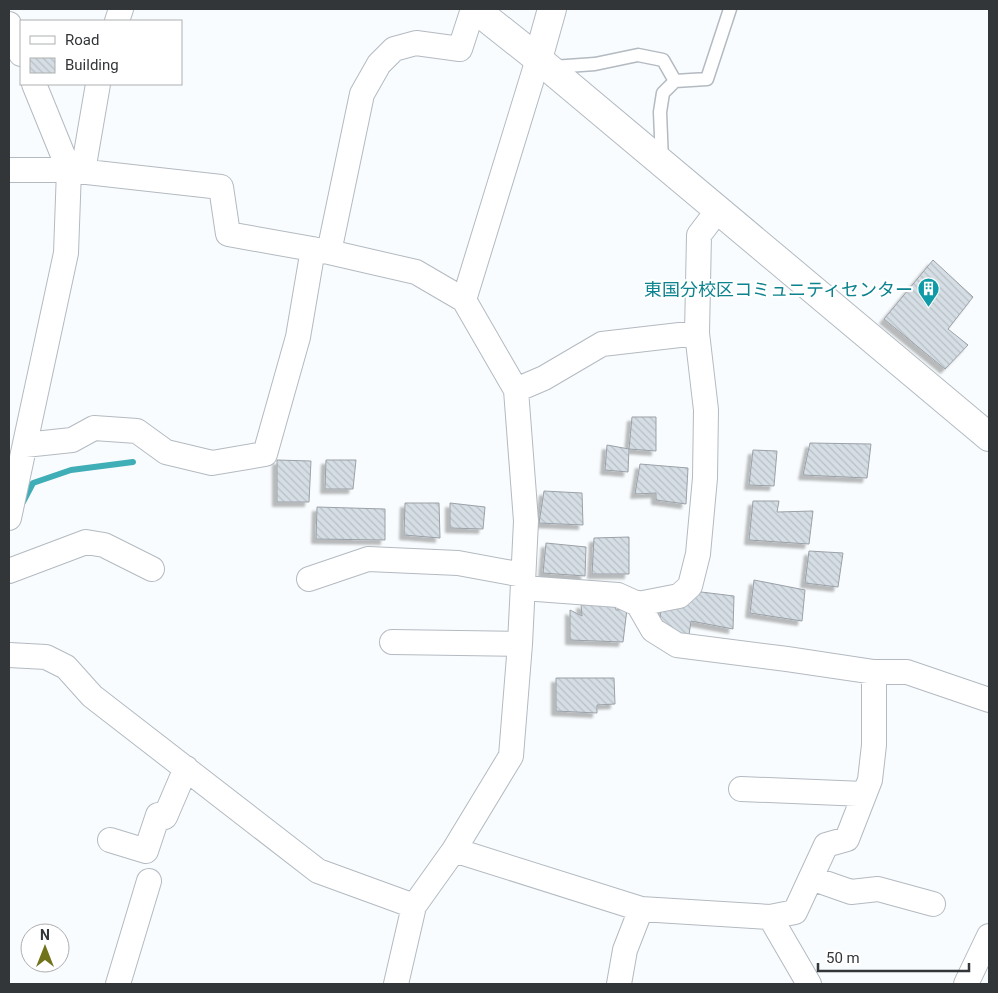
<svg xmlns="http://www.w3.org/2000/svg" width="998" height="993" viewBox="0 0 998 993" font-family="Roboto,'Noto Sans JP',sans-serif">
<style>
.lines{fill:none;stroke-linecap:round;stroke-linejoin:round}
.stream{stroke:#40aeb6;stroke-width:6}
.building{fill:url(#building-back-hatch);stroke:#9aa1a8;filter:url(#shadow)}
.service-casing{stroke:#b3bac1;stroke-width:15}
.minor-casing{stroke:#b3bac1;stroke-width:26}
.tertiary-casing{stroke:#b3bac1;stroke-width:30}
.service{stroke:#fff;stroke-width:12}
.minor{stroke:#fff;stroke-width:24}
.tertiary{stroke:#fff;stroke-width:28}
.labels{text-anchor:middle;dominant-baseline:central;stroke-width:4;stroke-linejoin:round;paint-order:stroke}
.culture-label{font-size:18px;fill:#0d838f;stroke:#fff;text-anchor:end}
</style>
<defs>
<pattern id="building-back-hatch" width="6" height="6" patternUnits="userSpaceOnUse" patternTransform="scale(1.25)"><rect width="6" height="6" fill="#d6dee5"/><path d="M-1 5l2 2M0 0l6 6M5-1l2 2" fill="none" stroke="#b8bfc5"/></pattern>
<filter id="shadow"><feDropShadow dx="-4.5" dy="4.5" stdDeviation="1" flood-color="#0004"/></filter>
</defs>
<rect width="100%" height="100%" fill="#f9fcfe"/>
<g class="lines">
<path class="stream" d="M 23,502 L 33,483 L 71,470 L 133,462"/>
</g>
<path class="building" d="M 933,260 L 973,297 L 948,329 L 968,345 L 945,369 L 884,319 Z
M 632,417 L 656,417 L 656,451 L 629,449 Z
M 810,443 L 871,444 L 867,478 L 803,475 Z
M 607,445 L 629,449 L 628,472 L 605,470 Z
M 753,450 L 777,451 L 774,486 L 749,485 Z
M 277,460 L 311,461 L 309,502 L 277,502 Z
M 326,460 L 356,460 L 353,489 L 325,489 Z
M 640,464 L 688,468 L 686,504 L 656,500 L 656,493 L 635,494 Z
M 544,491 L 582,493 L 583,525 L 539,523 Z
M 753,501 L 779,501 L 777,512 L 813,511 L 809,544 L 749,540 Z
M 405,503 L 439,503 L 440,538 L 404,535 Z
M 450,503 L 485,507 L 483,529 L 450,528 Z
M 317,507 L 385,509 L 385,540 L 316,539 Z
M 629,537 L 629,574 L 592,574 L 594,538 Z
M 546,543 L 586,547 L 585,576 L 543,573 Z
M 809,551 L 843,553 L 838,587 L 805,583 Z
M 754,580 L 805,590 L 802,621 L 750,613 Z
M 693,591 L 734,596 L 733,629 L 691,621 L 689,635 L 659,634 L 661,605 L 689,603 Z
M 581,604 L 615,605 L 616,610 L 627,609 L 623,642 L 570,640 L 570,610 L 582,616 Z
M 556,678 L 614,678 L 615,704 L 597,705 L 597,713 L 556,711 Z"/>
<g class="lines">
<defs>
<path id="service" d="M 553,67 L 595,64 L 638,55 L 663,60 L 675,81 L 707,79 L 730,9
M 662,161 L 660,112 L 663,93 L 675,81"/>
<path id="minor" d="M 117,21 L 121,9
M 9,24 L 21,54
M 9,170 L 69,170 L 221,187 L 228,234 L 329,252 L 416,272 L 464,300 L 516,390 L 526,521 L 520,644 L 511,756 L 454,850 L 414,906 L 396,984
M 83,171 L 98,84
M 329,252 L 362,94 L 379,64 L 394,49 L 416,43 L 460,49 L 473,9
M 464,300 L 538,59
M 516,390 L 544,378 L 602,344 L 697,333
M 25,445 L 72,440 L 94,428 L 137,431 L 166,452 L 212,463 L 265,454 L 298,337 L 313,249
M 9,518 L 66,253 L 69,170 L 34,84
M 9,571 L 86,542 L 104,545 L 152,569
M 309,579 L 368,559 L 458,563 L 523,575
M 523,588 L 618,595 L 638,604 L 679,596 L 690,586 L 698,554 L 705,478 L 706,410 L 697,333 L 699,235 L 718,210
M 638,604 L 653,630 L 677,645 L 787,659 L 874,672 L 907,672 L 989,700
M 392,642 L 520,644
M 9,655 L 46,657 L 66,667 L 92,696 L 318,871 L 414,906
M 741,789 L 864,794
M 110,840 L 146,851 L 158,815 L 165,817 L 186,768
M 454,850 L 641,909 L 770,917 L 795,912 L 826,845 L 847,839 L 870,780 L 874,745 L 874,672
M 811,878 L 851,892 L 878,889 L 933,904
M 770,917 L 809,984
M 118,984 L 149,881
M 619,984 L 625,950 L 641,909
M 966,984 L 989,936"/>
<path id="tertiary" d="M 475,9 L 538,59 L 989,437
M 538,59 L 552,9"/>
</defs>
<use href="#service" class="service-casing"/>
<use href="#minor" class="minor-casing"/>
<use href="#tertiary" class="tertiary-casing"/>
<use href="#service" class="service"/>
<use href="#minor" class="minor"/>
<use href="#tertiary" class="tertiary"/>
</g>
<defs>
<symbol id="building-pin" viewBox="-11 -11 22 30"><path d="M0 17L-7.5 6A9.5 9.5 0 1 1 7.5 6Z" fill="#0f9aa8" stroke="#fff"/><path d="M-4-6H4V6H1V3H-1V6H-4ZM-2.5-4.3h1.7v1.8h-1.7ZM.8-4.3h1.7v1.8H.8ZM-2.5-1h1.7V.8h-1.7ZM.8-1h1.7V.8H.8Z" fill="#fff"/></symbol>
</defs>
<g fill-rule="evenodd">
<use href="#building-pin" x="916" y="276" width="25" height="34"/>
</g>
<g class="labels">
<g class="culture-label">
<text x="913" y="289">東国分校区コミュニティセンター</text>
</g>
</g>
<rect width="998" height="993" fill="none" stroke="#333639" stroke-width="20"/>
<rect x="20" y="20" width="162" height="65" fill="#ffffff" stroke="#adafb0"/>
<rect x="30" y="36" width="25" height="8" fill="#ffffff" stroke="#adafb0"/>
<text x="65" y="45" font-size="15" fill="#333639">Road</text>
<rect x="30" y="58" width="25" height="15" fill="url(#building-back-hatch)" stroke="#adafb0"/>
<text x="65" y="70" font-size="15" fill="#333639">Building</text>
<g transform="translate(45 948)"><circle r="24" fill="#ffffff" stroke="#adafb0"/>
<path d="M0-4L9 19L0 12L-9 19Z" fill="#70731a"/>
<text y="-8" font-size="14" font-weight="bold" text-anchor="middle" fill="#333639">N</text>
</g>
<path d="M818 963v8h151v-8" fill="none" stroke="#333639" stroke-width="2.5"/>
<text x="826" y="963" font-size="15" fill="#333639" stroke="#ffffff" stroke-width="4" paint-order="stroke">50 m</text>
</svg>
